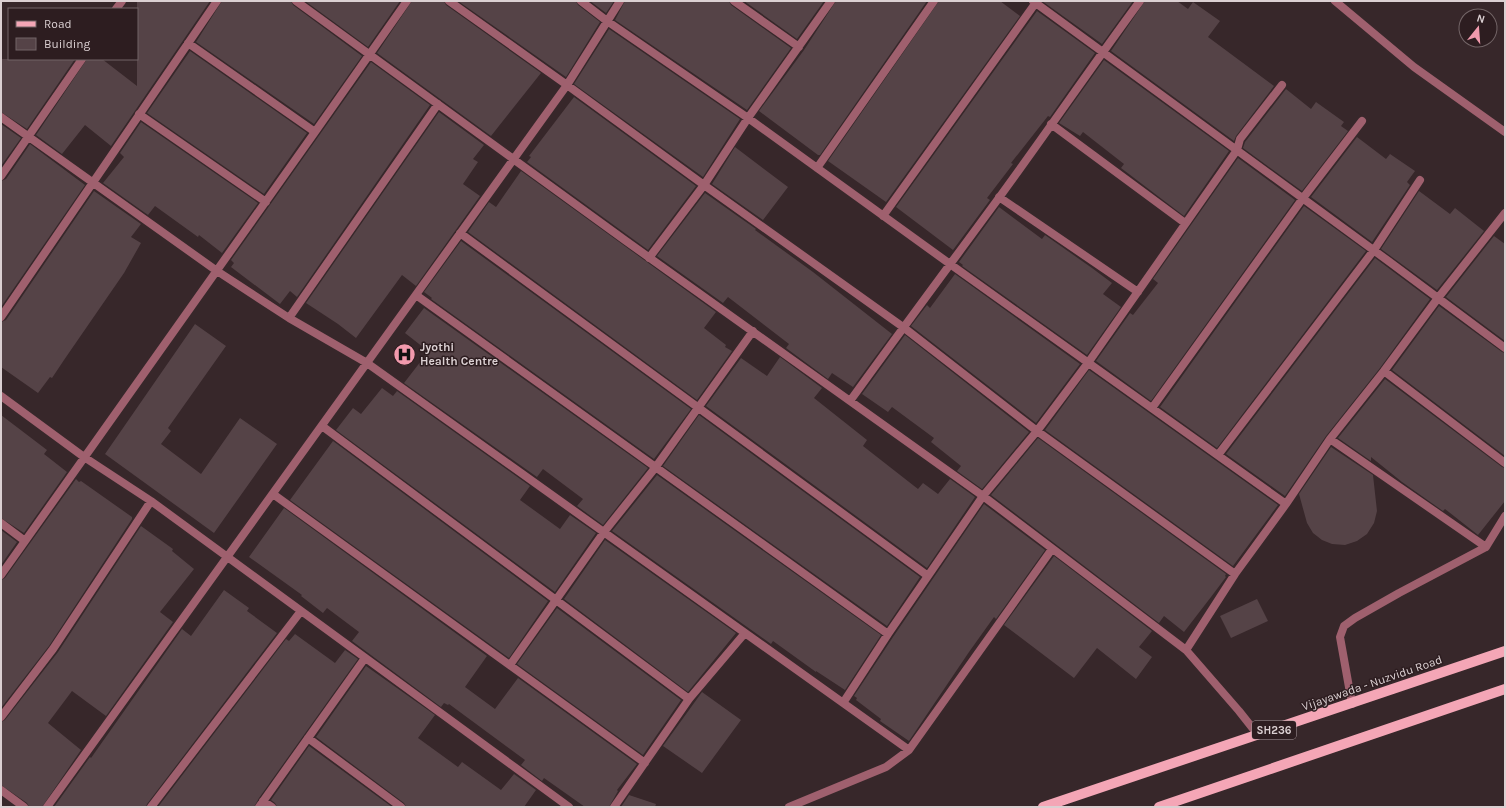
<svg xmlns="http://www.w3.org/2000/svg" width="1506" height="808" viewBox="0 0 1506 808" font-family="Karla,sans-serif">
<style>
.building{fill:#554347}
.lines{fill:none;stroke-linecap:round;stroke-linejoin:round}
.minor{stroke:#9f606e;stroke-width:8}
.primary{stroke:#f4a6b6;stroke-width:10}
.labels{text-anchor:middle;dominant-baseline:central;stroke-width:3;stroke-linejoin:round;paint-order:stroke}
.shield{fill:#2d1d20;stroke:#a79a9d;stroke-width:1}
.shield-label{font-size:11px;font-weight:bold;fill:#dbd0d2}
.poi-label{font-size:12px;font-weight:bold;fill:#dbd0d2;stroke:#2d1d20;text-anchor:start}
.street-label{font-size:12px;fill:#dbd0d2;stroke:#2d1d20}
</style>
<rect width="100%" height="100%" fill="#37272a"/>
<path class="building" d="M 137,1 L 210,1 L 111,146 L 85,125 L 62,154 L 36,135 L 87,59 L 102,59 L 137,86 Z
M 222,1 L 291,1 L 293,5 L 362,56 L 314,124 L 196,42 Z
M 305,1 L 400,1 L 368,47 Z
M 412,1 L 444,1 L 446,5 L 541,73 L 491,136 L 377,53 Z
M 458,1 L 576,1 L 578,5 L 600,22 L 566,77 Z
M 590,1 L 614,1 L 606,13 Z
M 625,1 L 729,1 L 731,5 L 791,48 L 747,110 L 615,20 Z
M 744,1 L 824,1 L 797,39 Z
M 836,1 L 927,1 L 820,155 L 818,155 L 759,111 L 804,50 Z
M 939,1 L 1000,1 L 1020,16 L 886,202 L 828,161 Z
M 1042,1 L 1133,1 L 1102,44 Z
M 1145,1 L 1177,1 L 1188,9 L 1193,2 L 1220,21 L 1208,37 L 1274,86 L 1236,136 L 1234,141 L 1111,51 Z
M 1037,11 L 1095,53 L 1050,117 L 1048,116 L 1011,163 L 1013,164 L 987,198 L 990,200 L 953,250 L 896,207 Z
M 609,29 L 740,119 L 703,177 L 574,84 Z
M 190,51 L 307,133 L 264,194 L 147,113 Z
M 1,59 L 75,59 L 27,129 L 1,112 Z
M 1104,60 L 1229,151 L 1184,216 L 1121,168 L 1124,164 L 1083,132 L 1080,136 L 1059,123 Z
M 371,62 L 430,105 L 297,297 L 290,291 L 280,304 L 231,267 L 234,263 L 231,260 Z
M 1286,89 L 1311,109 L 1316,102 L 1344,122 L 1341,126 L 1348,131 L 1302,191 L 1243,148 L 1245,142 Z
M 574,97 L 696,186 L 648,250 L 527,162 L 531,157 L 529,156 Z
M 439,112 L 484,145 L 473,159 L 478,162 L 463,184 L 480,196 L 416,286 L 402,275 L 356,338 L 338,324 L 306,303 Z
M 141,122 L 258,203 L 222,253 L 199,235 L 198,237 L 155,206 L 148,215 L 103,183 L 124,157 L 120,153 Z
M 1,124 L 21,138 L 1,166 Z
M 1357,137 L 1386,159 L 1390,154 L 1415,171 L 1407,182 L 1410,185 L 1372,242 L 1311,197 Z
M 30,144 L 85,185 L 1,307 L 1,181 L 6,179 Z
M 735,147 L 788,187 L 763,220 L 712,184 Z
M 1238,158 L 1295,200 L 1151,401 L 1096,361 L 1130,313 L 1133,315 L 1158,283 L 1153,279 Z
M 521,171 L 716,312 L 704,328 L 726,345 L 725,347 L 732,351 L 697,400 L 468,232 L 489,202 L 496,207 Z
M 94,191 L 141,224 L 131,237 L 141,243 L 124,273 L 64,360 L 52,378 L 50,377 L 38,393 L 1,367 L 1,322 L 6,320 Z
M 1419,191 L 1450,214 L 1455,208 L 1484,231 L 1437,290 L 1381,249 Z
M 705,193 L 756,229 L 755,230 L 813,272 L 892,334 L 853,387 L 832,373 L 828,379 L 786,348 L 789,344 L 728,297 L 723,303 L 657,256 Z
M 1304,206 L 1366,251 L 1217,448 L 1160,407 Z
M 999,207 L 1042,239 L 1045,235 L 1092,268 L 1112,283 L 1103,294 L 1121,307 L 1087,355 L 962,266 L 963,265 L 959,262 Z
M 1494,236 L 1505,244 L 1505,341 L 1446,297 Z
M 461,241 L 691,409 L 654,459 L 431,299 L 432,298 L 424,292 Z
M 1375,258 L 1430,299 L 1380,368 L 1326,436 L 1285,496 L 1226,454 Z
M 955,274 L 1080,364 L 1036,423 L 911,326 L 927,305 L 930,308 Z
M 1439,306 L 1502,352 L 1505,353 L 1505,456 L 1392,370 Z
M 424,308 L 648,468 L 603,525 L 577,506 L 583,499 L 543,469 L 537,477 L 404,383 L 428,352 L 428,351 L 405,333 Z
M 195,324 L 226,346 L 168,428 L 171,431 L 161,444 L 201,474 L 240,418 L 277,444 L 214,533 L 105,454 Z
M 905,335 L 1029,432 L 982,489 L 957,471 L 961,466 L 931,442 L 934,438 L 892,407 L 888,412 L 862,394 Z
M 780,357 L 822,388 L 814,398 L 867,440 L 863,446 L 918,489 L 923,483 L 938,494 L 950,479 L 975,497 L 927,568 L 706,406 L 741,358 L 767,376 Z
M 1089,370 L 1278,505 L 1233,566 L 1045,430 Z
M 1385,379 L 1502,467 L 1505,468 L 1505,501 L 1478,535 L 1445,509 L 1443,511 L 1402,482 L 1371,457 L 1371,461 L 1338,438 Z
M 382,388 L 393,396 L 397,391 L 530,486 L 520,500 L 560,529 L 570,515 L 596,533 L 555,592 L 336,430 L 353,408 L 361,414 Z
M 1,415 L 47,450 L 44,454 L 67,472 L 24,533 L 1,518 Z
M 699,415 L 920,577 L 887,626 L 663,466 Z
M 1038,438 L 1226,574 L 1225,576 L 1226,577 L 1211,597 L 1184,632 L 1164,616 L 1159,623 L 991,495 Z
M 333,441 L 548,601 L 509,658 L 290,500 Z
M 1331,447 L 1373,475 L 1377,511 L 1374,523 L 1367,534 L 1357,541 L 1345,545 L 1332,544 L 1322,540 L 1313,533 L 1307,523 L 1299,494 Z
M 657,475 L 881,635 L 845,690 L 816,671 L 816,672 L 773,641 L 771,644 L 612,531 Z
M 76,479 L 79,482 L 81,481 L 132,517 L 132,519 L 49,646 L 1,708 L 1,580 L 5,578 Z
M 984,504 L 1045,550 L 996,619 L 994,617 L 969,652 L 909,741 L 880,721 L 881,719 L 856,700 L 857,698 L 854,696 L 893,637 Z
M 284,508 L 487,656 L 465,687 L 495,709 L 518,678 L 637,764 L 617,790 L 618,791 L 609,807 L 585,807 L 544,778 L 542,781 L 521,765 L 525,760 L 449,704 L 448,705 L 444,703 L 441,707 L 352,641 L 359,632 L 327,608 L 323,613 L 301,596 L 302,595 L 249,557 Z
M 141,526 L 173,549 L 172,551 L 194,569 L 160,612 L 173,622 L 106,716 L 72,691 L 48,723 L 81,750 L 42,807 L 29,807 L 27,803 L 1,785 L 1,722 L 5,720 L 58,652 Z
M 1,530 L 17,542 L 1,565 Z
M 605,540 L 736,633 L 688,692 L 564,599 Z
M 1054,556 L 1152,631 L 1139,647 L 1152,657 L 1136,679 L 1097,648 L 1074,678 L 1004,625 Z
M 224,590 L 249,608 L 247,611 L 277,633 L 147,804 L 146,807 L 54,807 L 90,757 L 91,758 L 182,629 L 191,636 Z
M 1257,599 L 1268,621 L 1231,638 L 1220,616 Z
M 557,608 L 681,700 L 643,755 L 517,664 Z
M 295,634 L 335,663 L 345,650 L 358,659 L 259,798 L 254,807 L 158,807 L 286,639 L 289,641 Z
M 366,666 L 435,715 L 418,738 L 458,767 L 462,762 L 501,790 L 514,774 L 536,790 L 524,807 L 406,807 L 404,803 L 316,737 Z
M 702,692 L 741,720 L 702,773 L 663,746 Z
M 309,746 L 392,807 L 277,807 L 275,803 L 271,800 Z
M 629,795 L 656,804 L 655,807 L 621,807 Z"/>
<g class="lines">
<path class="minor" d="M 296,1 L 626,241 L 983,496 L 1186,650 L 1239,711 L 1258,735
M 449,1 L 567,85 L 704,185 L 903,327 L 1037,431 L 1235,574
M 581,1 L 607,21 L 748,118 L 831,1
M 734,1 L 799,47
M 1033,1 L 1387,260 L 1505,348
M 1335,1 L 1414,67 L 1505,132
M 116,9 L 122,1
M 188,43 L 315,132
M 139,114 L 266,202
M 1,117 L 217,271 L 289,318 L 367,363 L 909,750
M 1051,124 L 1185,223
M 817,168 L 934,1
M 1,176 L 82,59
M 999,197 L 1138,292
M 883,216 L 1037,1
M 460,233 L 928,576
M 649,258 L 704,185 L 748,118 L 950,264 L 1286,504
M 416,295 L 888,634
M 1,317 L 217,1
M 289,318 L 438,104
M 1384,371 L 1505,463
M 1,396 L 84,457 L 151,501 L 569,807
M 850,401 C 896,337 943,274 990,210 C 1041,141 1089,70 1140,1
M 1152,408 L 1303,198 L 1362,121
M 322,426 L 689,699
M 1330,439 L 1486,547
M 1218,455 L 1374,250 L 1420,180
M 273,494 L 645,763
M 1,523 L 25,541
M 1,575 L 315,132 L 407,1
M 1186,650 L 1235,574 L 1286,504 L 1330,439 L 1384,371 L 1438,298 L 1505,213
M 510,665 L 604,532 L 655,468 L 753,331
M 843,703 L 888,634 L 983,496 L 1037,431 L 1088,363 L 1237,150 L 1240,139 L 1282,85
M 1352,704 L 1340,637 L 1344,626 L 1355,618 L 1399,593 L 1486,547 L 1505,516
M 1,717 L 53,649 L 151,501
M 308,738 L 401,807
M 1,790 L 24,807
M 263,801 L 272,807
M 47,807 L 567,85 L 620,1
M 151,807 L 301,611
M 259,807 L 365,658
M 614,807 L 689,699 L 745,633
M 789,807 L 886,767 L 909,750 L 1052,549"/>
<path class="primary" d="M 1043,807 L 1505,651
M 1159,807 L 1505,689"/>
</g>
<defs>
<symbol id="hospital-disc" viewBox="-11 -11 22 22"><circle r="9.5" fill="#f29aad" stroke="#2d1d20"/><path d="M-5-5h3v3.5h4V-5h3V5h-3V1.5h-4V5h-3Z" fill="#111"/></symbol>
</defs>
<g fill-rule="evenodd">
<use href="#hospital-disc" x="392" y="342" width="25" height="25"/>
</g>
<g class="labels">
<rect class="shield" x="1252" y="721" width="44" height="18" rx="3"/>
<g class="shield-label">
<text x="1274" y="730">SH236</text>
</g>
<g class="poi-label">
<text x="420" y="347">Jyothi<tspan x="420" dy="14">Health Centre</tspan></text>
</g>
<g class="street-label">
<text transform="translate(1372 683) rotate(-19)">Vijayawada - Nuzvidu Road</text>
</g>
</g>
<rect width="1506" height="808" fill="none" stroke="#dbd0d2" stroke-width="4"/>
<rect x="8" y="8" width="130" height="52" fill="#2d1d20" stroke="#736567"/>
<rect x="16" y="21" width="20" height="6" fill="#f4a6b6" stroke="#736567"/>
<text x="44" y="28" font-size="12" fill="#dbd0d2">Road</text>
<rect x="16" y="38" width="20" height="12" fill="#554347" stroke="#736567"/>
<text x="44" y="48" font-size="12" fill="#dbd0d2">Building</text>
<g transform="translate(1478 28) rotate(17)"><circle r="19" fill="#2d1d20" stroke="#736567"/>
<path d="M0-3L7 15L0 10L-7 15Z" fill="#f29aad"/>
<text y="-6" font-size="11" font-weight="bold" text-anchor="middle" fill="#dbd0d2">N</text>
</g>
</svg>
